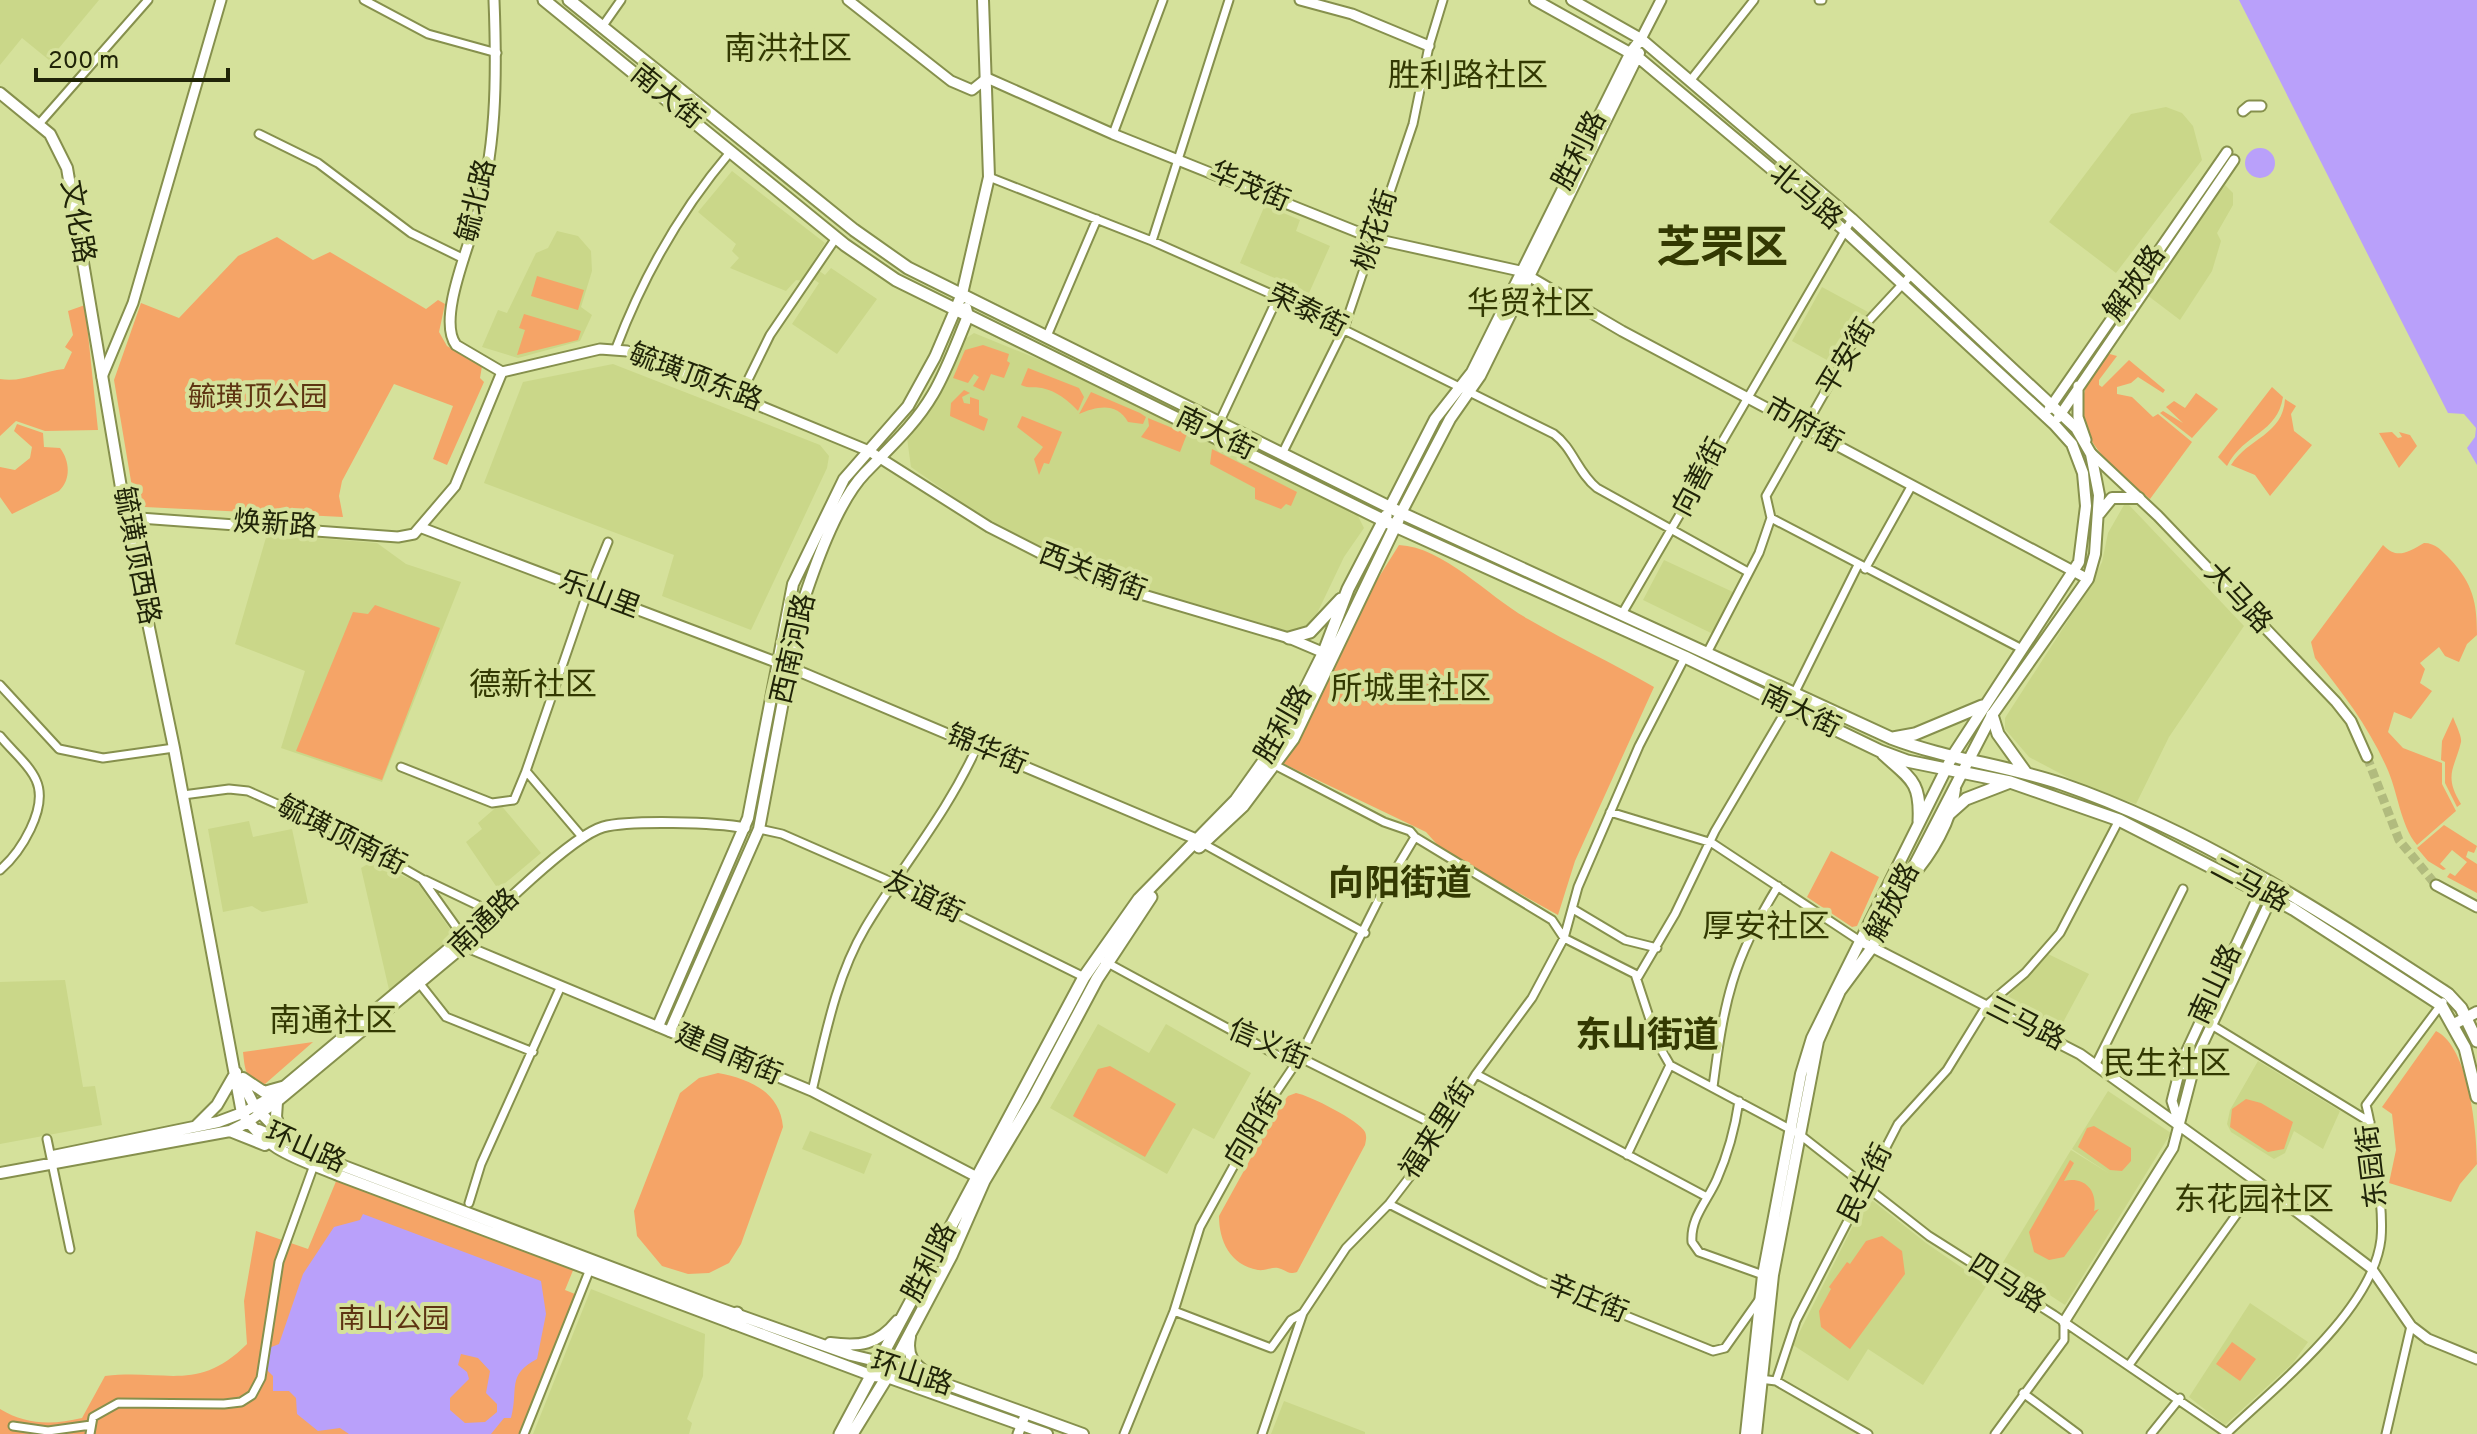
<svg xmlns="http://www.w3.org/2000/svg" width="2477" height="1434" viewBox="0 0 2477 1434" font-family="Overpass,'Noto Sans SC',sans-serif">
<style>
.built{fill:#cad789}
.green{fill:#f5a467}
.water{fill:#b9a0fa;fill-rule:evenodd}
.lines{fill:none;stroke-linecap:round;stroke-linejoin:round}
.tertiary-tunnel{stroke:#b1bb7e;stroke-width:9;stroke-dasharray:9 4.5;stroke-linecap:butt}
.minor-casing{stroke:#86904d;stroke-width:11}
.tertiary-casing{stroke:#86904d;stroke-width:13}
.secondary-casing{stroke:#86904d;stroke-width:14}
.primary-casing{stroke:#86904d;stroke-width:15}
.minor{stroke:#fff;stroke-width:7}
.tertiary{stroke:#fff;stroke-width:9}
.secondary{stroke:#fff;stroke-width:10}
.primary{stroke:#fff;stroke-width:11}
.labels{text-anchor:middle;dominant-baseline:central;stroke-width:8;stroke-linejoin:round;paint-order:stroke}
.street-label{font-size:28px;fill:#202408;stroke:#d5e19b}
.park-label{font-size:28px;fill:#5e3412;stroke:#d5e19b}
.quarter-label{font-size:32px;fill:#333902;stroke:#d5e19b}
.district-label{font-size:36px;font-weight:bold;fill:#333902;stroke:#d5e19b}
.town-label{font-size:44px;font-weight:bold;fill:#333902;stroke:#d5e19b}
</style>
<rect width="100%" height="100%" fill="#d5e19b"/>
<path class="built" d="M 0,0 L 99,0 L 49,60 L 22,38 L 0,65 Z
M 2166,107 L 2182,113 L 2193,126 L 2202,160 L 2116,273 L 2049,222 L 2131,114 Z
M 732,171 L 825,243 L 811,265 L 825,275 L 831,268 L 877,299 L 837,354 L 792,324 L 819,283 L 807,275 L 803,281 L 796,280 L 786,291 L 730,268 L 739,258 L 732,251 L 736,244 L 698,212 Z
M 2225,185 L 2233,193 L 2233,205 L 2217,233 L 2221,241 L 2212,271 L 2180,320 L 2147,295 Z
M 1265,205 L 1300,220 L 1296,231 L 1330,246 L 1309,293 L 1240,263 Z
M 557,231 L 578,236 L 591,251 L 592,271 L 581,307 L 592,315 L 580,341 L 518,358 L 482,347 L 498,310 L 507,313 L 536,253 L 548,248 Z
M 1822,287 L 1868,312 L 1838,366 L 1792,341 Z
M 974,333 L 1055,366 L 1357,514 L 1364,528 L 1344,557 L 1312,624 L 1290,631 L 1234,619 L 1082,572 L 994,525 L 911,467 L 907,438 L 939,394 L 965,339 Z
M 613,364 L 820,445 L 829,456 L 827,468 L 751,630 L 662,596 L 674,555 L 484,483 L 523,382 Z
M 2124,505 L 2129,505 L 2244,626 L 2169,737 L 2136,804 L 2086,787 L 2029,757 L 2005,729 L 2005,718 L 2089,588 L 2102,562 L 2108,533 Z
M 267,534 L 377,543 L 406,564 L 461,582 L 382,782 L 281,748 L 305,671 L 235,644 Z
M 1664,560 L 1733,592 L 1713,634 L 1643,600 Z
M 500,804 L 541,853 L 498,889 L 466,842 L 482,829 L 478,823 Z
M 249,821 L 253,837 L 292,829 L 308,903 L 262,912 L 252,906 L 223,912 L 208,829 Z
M 371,862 L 417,882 L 459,942 L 390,994 L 361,868 Z
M 2046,953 L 2089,974 L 2060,1028 L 2006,999 Z
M 65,980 L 83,1087 L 95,1086 L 102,1125 L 0,1144 L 0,982 Z
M 1098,1024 L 1149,1053 L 1166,1024 L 1251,1073 L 1214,1139 L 1193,1128 L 1167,1174 L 1050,1108 Z
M 2258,1061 L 2340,1111 L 2323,1149 L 2294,1131 L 2285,1153 L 2274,1159 L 2231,1132 L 2227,1124 L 2230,1110 Z
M 2108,1091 L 2171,1133 L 2065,1305 L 2002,1264 L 2071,1150 L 2110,1174 L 2072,1149 Z
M 810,1131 L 872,1154 L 864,1174 L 802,1149 Z
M 1866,1200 L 1873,1201 L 1926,1243 L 1987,1285 L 1923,1385 L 1868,1349 L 1848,1381 L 1793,1345 Z
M 591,1289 L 705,1334 L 703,1376 L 687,1419 L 692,1423 L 689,1434 L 533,1434 Z
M 2250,1303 L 2308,1342 L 2293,1363 L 2225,1425 L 2189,1397 Z
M 1284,1401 L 1365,1432 L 1365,1434 L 1271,1434 Z"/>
<path class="green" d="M 277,237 L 313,260 L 330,252 L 426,309 L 438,300 L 445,304 L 439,332 L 447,346 L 482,366 L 480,378 L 484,382 L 447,465 L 433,459 L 453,406 L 394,384 L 342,481 L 339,496 L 343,517 L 145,507 L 133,493 L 114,380 L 141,303 L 179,318 L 238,256 Z
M 537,276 L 584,290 L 578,310 L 531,296 Z
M 85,305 L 98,430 L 45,431 L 16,421 L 0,436 L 0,379 C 22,383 42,371 64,369 L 72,352 L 65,347 L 73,335 L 68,311 Z
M 524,314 L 581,331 L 578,340 L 517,355 L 525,330 L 519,328 Z
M 983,345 L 1009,354 L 1007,361 L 1010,363 L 1004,378 L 991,374 L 984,391 L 973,386 L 979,377 L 974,374 L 968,383 L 953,378 L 965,350 Z
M 2106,353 L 2117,356 L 2099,380 L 2099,385 L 2102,387 L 2129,360 L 2165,390 L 2163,393 L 2138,377 L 2131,383 L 2117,387 L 2117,394 L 2132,397 L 2153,417 L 2158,414 L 2192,442 L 2150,499 C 2097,455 2053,420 2106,353 Z
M 1028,368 L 1079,388 L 1084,397 L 1078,411 C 1068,400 1056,391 1042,388 C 1033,386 1030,389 1021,385 Z
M 2272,387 L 2283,397 C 2277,434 2245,432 2227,466 L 2218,457 Z
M 964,390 L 970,393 L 962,397 L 964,403 L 970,404 L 970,397 L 979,400 L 979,415 L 988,419 L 984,431 L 950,416 L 951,403 Z
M 1091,392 L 1140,413 L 1146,417 L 1143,424 L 1128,422 C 1117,402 1097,406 1079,414 Z
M 2196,393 L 2218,409 L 2192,438 L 2160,413 L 2163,411 L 2183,423 L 2166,407 L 2174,401 L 2185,408 Z
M 2285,399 L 2296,406 L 2291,414 L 2294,431 L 2312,445 L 2270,496 L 2255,475 L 2231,465 C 2248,438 2283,435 2285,399 Z
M 1022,416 L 1062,432 L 1049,464 L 1044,463 L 1039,475 L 1034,459 L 1043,447 L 1017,427 Z
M 1148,418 L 1187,434 L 1180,452 L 1141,437 L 1149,426 Z
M 17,424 L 43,433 L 44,447 L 60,448 C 70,461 71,480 59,491 L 12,514 L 0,497 L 0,467 L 15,470 L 30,458 L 32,447 L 14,431 Z
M 2392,432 L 2398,438 L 2402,437 L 2399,432 L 2410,435 L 2417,446 L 2399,468 L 2379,433 Z
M 1212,449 L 1297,492 L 1291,506 L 1286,504 L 1281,509 L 1255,499 L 1255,488 L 1210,464 Z
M 2424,543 C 2436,543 2442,551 2450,559 C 2473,584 2477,602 2477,635 L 2467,644 L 2459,662 L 2445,656 L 2439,647 L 2420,663 L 2425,669 L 2420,683 L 2432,691 L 2411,719 L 2394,712 L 2388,732 L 2403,748 L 2442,763 L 2442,784 L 2456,811 L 2417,845 C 2400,825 2398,791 2386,766 C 2368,726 2342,692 2315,658 L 2311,642 L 2383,545 C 2397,560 2408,552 2424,543 Z
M 1399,545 C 1444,547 1490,598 1528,619 C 1569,643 1613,663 1654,687 L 1575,861 L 1558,915 L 1442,850 L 1426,832 L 1282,763 L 1367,596 Z
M 375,605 L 440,628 L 382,780 L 296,751 L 353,612 L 368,614 Z
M 2453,717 C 2455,723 2462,736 2461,742 C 2455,768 2443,775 2461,804 L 2457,807 L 2445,783 L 2445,762 L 2441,760 L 2442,741 Z
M 2444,825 L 2477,846 L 2474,853 L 2468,851 L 2466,857 L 2477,864 L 2477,893 L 2447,877 L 2450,873 L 2455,876 L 2467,862 L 2452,850 L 2440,864 L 2446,869 L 2443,870 L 2428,861 L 2417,848 Z
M 1831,851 L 1879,877 L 1857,926 L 1852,927 L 1807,897 Z
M 2436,1031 C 2469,1047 2477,1132 2477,1164 L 2460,1184 L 2451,1202 L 2389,1183 L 2396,1150 L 2392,1114 L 2382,1107 Z
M 313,1042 L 265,1084 C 245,1082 245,1069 243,1052 Z
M 1110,1066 L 1176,1104 L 1145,1157 L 1073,1116 L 1098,1069 Z
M 718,1073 C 750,1079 780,1092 783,1127 L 741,1244 L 729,1263 L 709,1273 L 688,1274 L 662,1266 L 637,1236 L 634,1211 L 680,1093 L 699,1078 Z
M 1296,1093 C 1309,1095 1360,1121 1365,1132 C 1367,1137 1366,1140 1365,1145 L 1297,1272 C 1287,1275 1287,1270 1278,1268 C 1271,1267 1264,1271 1258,1270 C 1230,1265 1219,1241 1219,1216 L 1279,1107 L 1288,1096 Z
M 2246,1099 L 2261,1103 L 2293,1122 L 2284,1149 L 2268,1152 L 2230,1127 L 2232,1109 Z
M 2094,1126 L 2131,1148 L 2131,1161 L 2122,1171 L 2110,1170 L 2078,1147 L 2087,1128 Z
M 2070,1160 L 2074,1163 L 2064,1181 C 2084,1176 2098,1190 2094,1211 L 2099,1209 L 2064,1257 L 2049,1260 L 2034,1252 L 2029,1232 Z
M 337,1179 L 574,1268 L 565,1290 L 575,1294 L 520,1434 L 0,1434 L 0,1409 C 26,1425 53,1425 82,1418 L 105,1376 C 166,1369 198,1393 247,1344 L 244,1301 L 256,1231 L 308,1249 Z
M 1882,1236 L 1902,1251 L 1905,1274 L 1850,1349 L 1821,1327 L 1819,1311 L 1831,1289 L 1829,1287 L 1847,1262 L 1850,1264 L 1866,1241 Z
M 2232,1342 L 2256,1359 L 2240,1381 L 2216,1364 Z"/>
<path class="water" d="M 2239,0 L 2477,0 L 2477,465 L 2467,448 L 2475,437 L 2476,428 L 2464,414 L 2448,413 Z
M2245 163a15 15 0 1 1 30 0a15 15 0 1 1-30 0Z
M 363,1214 L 541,1281 L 546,1314 L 537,1359 C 506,1375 519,1389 511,1418 L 504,1418 L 491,1434 L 349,1434 L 340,1428 L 318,1431 L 297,1414 L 296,1398 L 289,1391 L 273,1391 L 273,1376 L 267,1370 L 269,1348 L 279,1344 L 303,1274 L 334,1227 L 360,1220 ZM 461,1354 L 478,1358 L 490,1371 L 486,1393 L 497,1404 L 497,1412 L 485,1422 L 465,1423 L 450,1410 L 450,1398 L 469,1379 L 467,1372 L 458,1365 Z"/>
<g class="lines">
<path class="tertiary-tunnel" d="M 2367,757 L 2399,840 L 2436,885"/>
<defs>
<path id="minor" d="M 364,0 L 428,34 L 497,53
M 1819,0 L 1822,0
M 602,27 L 621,0
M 1690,81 L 1754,0
M 39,124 L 148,0
M 259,134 L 318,163 L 411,233 L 464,259
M 1113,134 L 1163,0
M 989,177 L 1152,241 L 1278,297 L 1554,434 C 1573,448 1578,473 1597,488 L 1748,572
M 1152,241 L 1229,0
M 1047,336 L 1097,219
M 616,348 C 644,274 680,211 731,151
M 685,373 L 743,390 L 770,335 L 836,238
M 1220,421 L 1278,297
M 1283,452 L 1343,331 L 1413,124 L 1429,46 L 1443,0
M 1771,518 L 2022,649
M 1865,569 L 1912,485
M 1623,612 L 1852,219
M 1707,653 L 1759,553 L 1771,518 L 1766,496 L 1860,330 L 1912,274
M 0,685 L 59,749 L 103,758 L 174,748
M 1794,694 L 1858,565
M 0,736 C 11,750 29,764 36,780 C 49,808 20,853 0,870
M 1271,763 L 1384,822 L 1410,831 L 1415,837 L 1552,920 L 1564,938 L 1635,974 L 1658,1044 L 1670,1065 L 1799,1134 L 1929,1236 L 2054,1315 L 2228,1434
M 401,767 L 492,803 L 514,800 L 526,771
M 183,795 L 229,789 L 248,791 L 342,833 L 422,879 L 464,938
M 1610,812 L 1712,843 L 1860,941
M 759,829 L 782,834 L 894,883 L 1084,977
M 583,838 L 526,771 L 588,591 L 608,542
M 1202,843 L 1365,933
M 425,880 L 492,912
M 1573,909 L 1625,940 L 1657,948
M 1104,961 L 1286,1060 L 1307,1061 L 1441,1128
M 1638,977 L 1675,914 L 1715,831 L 1788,707
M 420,984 L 446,1017 L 533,1052
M 2210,1024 L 2370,1122
M 2095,1066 L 2183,889
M 1476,1074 L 1707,1197
M 1713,1087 C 1724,1001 1732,961 1778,886
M 812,1091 C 825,1037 836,977 865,928 C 903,864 945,817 977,747
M 1739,1101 C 1735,1128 1728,1154 1717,1179 C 1708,1200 1690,1218 1692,1242 L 1699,1252 L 1763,1275
M 47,1139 L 70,1249
M 1627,1155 L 1670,1065
M 469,1203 L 481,1164 L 561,986
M 1389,1204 L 1540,1281 L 1713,1351 L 1725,1348 L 1761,1297
M 1174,1311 L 1271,1348 L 1291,1320 L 1303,1313 L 1346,1248 L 1389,1204 L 1422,1161 L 1476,1074 L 1532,998 L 1564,938 L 1578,887 L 1639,746 L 1685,657
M 2129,1365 L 2259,1183
M 1760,1379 L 1776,1381 L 1868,1434
M 1776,1381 L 1796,1321 L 1898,1124 L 1947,1070 L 1987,1005 L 2025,973 L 2060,933 L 2119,820
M 2023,1393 L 2078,1434
M 13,1426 L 48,1431 L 91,1425
M 2227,1433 C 2275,1387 2373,1310 2381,1239 C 2383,1217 2380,1193 2377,1171 C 2374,1149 2372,1127 2366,1105 L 2443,1002
M 90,1434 L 93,1417 L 118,1403 L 224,1404 L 241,1402 L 252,1395 L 261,1378 L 279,1262 L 314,1165
M 524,1434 L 590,1269
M 1124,1434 L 1174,1311 L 1200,1227 L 1265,1109 L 1298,1060 L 1384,889 L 1415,837
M 1262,1434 L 1303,1313
M 1995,1434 L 2064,1340 L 2064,1322
M 2151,1434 L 2180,1398
M 2386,1434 L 2411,1326"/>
<path id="tertiary" d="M 494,0 C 497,77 497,152 474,226 C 466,254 438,321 456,345 L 502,372
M 848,0 L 951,81 L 972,90 L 987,78 L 1113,134 L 1375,239 L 1520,271 L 1622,331 L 2088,579
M 1300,0 L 1352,14 L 1429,46
M 1641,39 L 1661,0
M 2243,111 L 2249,106 L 2261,106
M 102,377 L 133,303 L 221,0
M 2078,386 L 2078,417 L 2086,440
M 2049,409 L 2227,152
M 2058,418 L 2234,160
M 2091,453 L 2158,516 L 2336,702 L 2351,721 L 2367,757
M 126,517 L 398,537 L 414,534 L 455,486 L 502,372 L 600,349 L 627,351 L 869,451 L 989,527 L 1093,580 L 1289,638 L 1329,655
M 422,528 L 789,667 L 1196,839
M 2436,885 L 2477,907
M 1860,941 L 2080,1054 L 2259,1183 L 2371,1268 L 2411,1326 L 2428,1339 L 2477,1359
M 468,943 L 472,949 L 812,1091 L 975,1176
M 242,1113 L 271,1097 L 474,927
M 248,1122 L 277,1102 L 468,943 C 489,916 572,836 603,827 C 629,820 717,822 745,828
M 2179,1123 L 2172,1101 L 2182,1061 L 2261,891
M 2064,1322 L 2173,1148 L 2197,1056 L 2272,897
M 1018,1434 L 1026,1413"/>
<path id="secondary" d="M 1535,0 L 1639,58 L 1843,229 L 2054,424 L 2072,444 L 2083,473 L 2086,506 L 2079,562 L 1953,755 L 1812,1038 L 1801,1074 L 1763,1275 L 1746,1434
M 1572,0 L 1641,39 L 1852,219 L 2076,428 L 2091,454 L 2099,495 L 2095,554 L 2088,579 L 1992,715 L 1871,949 L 1840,991 L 1818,1041 L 1773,1275 L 1756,1434
M 0,93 L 50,134 L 67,168 L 126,517 L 174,748 L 242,1113 C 267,1151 297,1158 338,1175 L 873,1376 L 887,1377 L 1047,1434
M 1390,507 L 1435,419 L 1472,372 L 1631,52 L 1641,39
M 1401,513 L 1450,419 L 1480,376 L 1639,53
M 2099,514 L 2112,498 L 2139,498
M 1911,877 C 1931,855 1952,820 1955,789
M 2454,1024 L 2477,1012
M 658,1026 L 748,818 L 793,584 L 844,479 L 908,406 L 935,357 L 962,294 L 989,177 L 983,0
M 670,1031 L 759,829 L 800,611 C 813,571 836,503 865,473 C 889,448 915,425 933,394 C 947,370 957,342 968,316 L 966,308
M 243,1078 L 264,1092 L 282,1087
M 241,1080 L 255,1107 L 284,1137
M 277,1102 L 276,1117 L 281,1131
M 196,1126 L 217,1105 L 236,1072
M 259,1130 L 341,1165 L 716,1307 L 851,1355 L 893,1365 L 1083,1434
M 230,1131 L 265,1145
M 53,1156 L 218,1122 L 242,1113
M 0,1173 L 230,1131 L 248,1122
M 910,1337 C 906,1356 914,1365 930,1375
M 830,1343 C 859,1347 878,1345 897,1321"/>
<path id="primary" d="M 544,0 L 845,245 L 896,280 L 1395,526 L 1685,657 L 1880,751 L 1907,761 L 2010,782 L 2119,820 L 2293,909 L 2441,1005 L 2465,1048 L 2477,1097
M 569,0 L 854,230 L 908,268 L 1401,513 L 1891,738 C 1946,759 2006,765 2062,784 C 2201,832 2325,914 2448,994 L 2461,1008 L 2477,1041
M 1289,638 L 1310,632 L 1341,599
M 1992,715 L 1998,734 L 2026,773
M 1893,738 L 1915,734 L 1982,706
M 1883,754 C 1911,779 1921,782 1919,821
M 1948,815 L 1966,799 L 2010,782
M 1199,847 L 1243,806 L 1293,739 L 1398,520
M 733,1323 L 737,1313
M 840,1434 L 1084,977 L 1139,899 L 1236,800 L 1283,734 L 1324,652 L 1348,589 L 1386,516
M 852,1434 L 887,1377 L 951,1256 L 984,1181 L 1033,1099 L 1097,979 L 1151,897"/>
</defs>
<use href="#minor" class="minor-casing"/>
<use href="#tertiary" class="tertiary-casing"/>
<use href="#secondary" class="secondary-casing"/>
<use href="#primary" class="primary-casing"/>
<use href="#minor" class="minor"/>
<use href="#tertiary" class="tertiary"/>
<use href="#secondary" class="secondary"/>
<use href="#primary" class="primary"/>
</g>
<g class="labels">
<g class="street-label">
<text transform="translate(666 98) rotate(39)">南大街</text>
<text transform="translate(1581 151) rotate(-63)">胜利路</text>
<text transform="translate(1249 188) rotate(23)">华茂街</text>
<text transform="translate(1805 198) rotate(40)">北马路</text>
<text transform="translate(478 201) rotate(-76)">毓北路</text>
<text transform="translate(76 222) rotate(80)">文化路</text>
<text transform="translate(1377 231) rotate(-72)">桃花街</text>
<text transform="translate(2136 284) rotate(-55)">解放路</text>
<text transform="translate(1307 312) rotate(26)">荣泰街</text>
<text transform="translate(1848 358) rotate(-59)">平安街</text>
<text transform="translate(695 379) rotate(21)">毓璜顶东路</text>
<text transform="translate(1803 426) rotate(29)">市府街</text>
<text transform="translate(1215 435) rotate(26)">南大街</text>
<text transform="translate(1701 478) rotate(-62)">向善街</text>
<text transform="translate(275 526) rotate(4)">焕新路</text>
<text transform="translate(135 556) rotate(79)">毓璜顶西路</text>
<text transform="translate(1092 574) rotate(21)">西关南街</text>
<text transform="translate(599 596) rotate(21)">乐山里</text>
<text transform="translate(2237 599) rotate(47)">大马路</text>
<text transform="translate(795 649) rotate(-77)">西南河路</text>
<text transform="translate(1800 713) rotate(26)">南大街</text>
<text transform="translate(1285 725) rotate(-60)">胜利路</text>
<text transform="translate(986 751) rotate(23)">锦华街</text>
<text transform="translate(341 837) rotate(27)">毓璜顶南街</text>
<text transform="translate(2249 886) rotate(28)">二马路</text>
<text transform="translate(923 898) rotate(26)">友谊街</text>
<text transform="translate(1894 903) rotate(-63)">解放路</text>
<text transform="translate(485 924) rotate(-44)">南通路</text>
<text transform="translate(2217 985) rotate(-65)">南山路</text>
<text transform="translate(2025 1025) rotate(27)">三马路</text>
<text transform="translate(1268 1046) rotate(23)">信义街</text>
<text transform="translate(728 1056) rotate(23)">建昌南街</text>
<text transform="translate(1255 1129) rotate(-59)">向阳街</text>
<text transform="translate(1439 1130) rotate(-57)">福来里街</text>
<text transform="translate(305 1149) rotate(24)">环山路</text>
<text transform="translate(2374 1166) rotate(-97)">东园街</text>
<text transform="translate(1867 1184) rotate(-63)">民生街</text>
<text transform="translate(931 1263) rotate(-63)">胜利路</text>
<text transform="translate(2006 1285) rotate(32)">四马路</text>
<text transform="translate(1587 1300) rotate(22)">辛庄街</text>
<text transform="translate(911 1375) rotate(18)">环山路</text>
</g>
<g class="park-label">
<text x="258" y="399">毓璜顶公园</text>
<text x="394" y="1321">南山公园</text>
</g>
<g class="quarter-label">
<text x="788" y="51">南洪社区</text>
<text x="1468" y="78">胜利路社区</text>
<text x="1531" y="306">华贸社区</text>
<text x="533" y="687">德新社区</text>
<text x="1411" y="691">所城里社区</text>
<text x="1766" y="929">厚安社区</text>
<text x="333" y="1023">南通社区</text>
<text x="2167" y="1066">民生社区</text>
<text x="2254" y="1202">东花园社区</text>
</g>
<g class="district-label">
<text x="1400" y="886">向阳街道</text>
<text x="1647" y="1038">东山街道</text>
</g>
<g class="town-label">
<text x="1722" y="251">芝罘区</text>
</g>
</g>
<path d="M36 68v12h192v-12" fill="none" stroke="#202408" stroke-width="4"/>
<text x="48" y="68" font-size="24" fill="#202408" stroke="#d5e19b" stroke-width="6" paint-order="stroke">200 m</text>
</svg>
